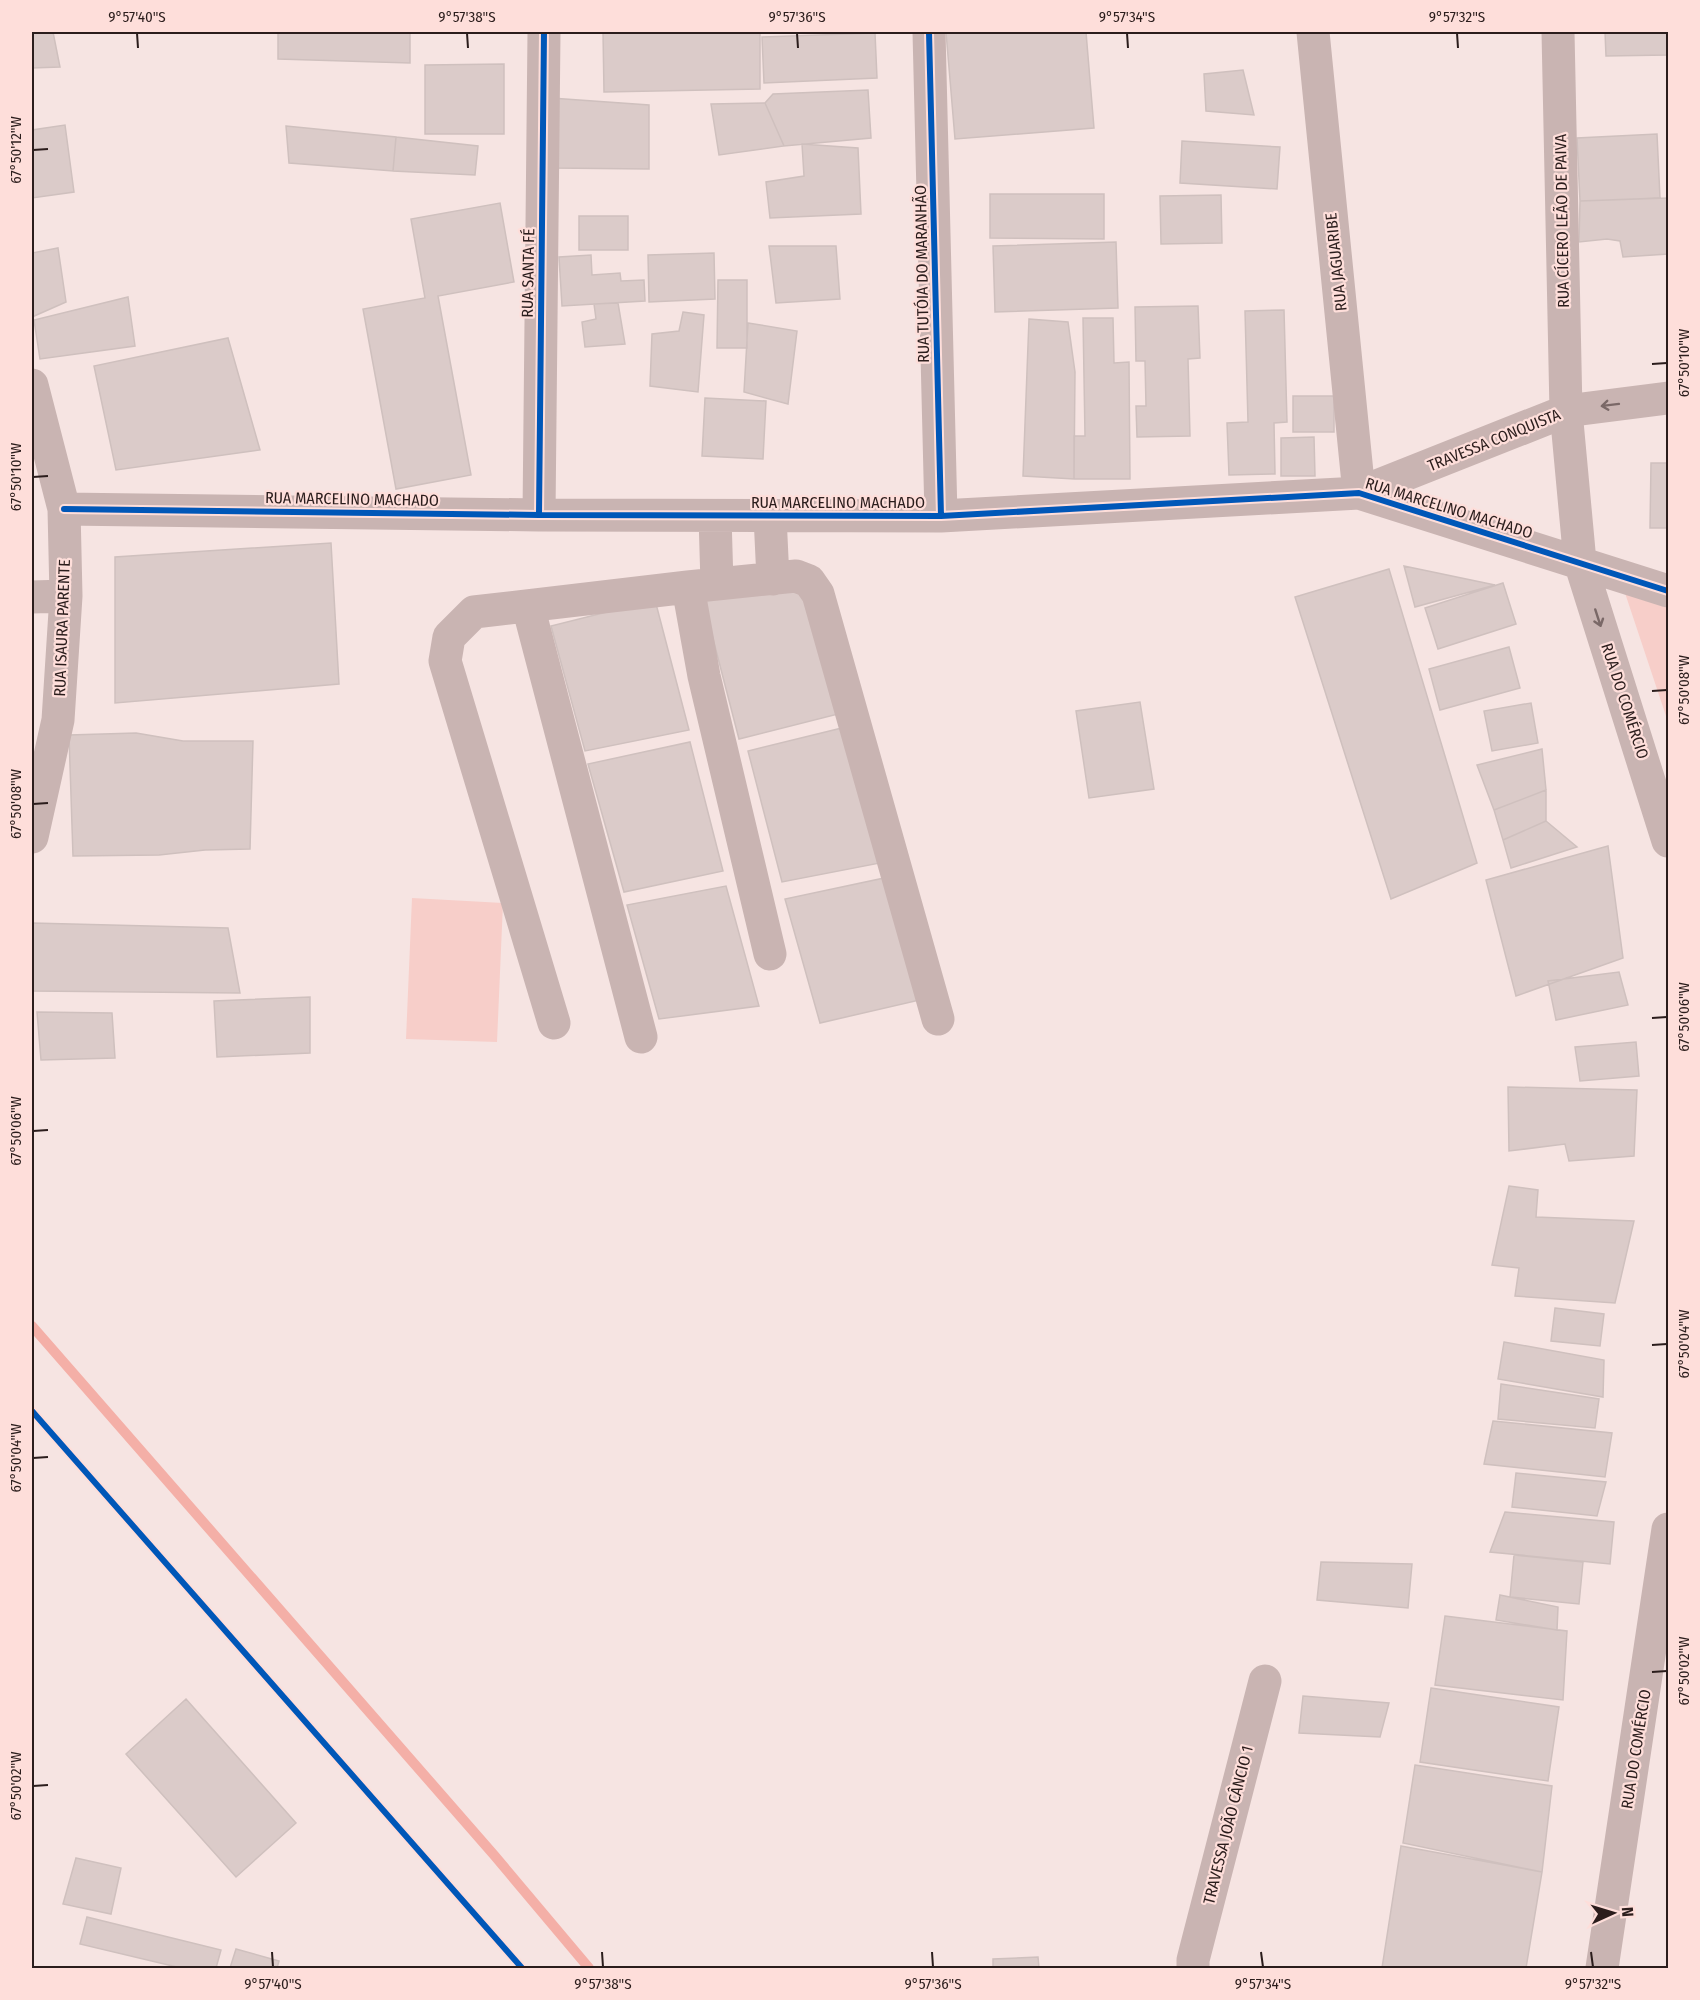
<svg xmlns="http://www.w3.org/2000/svg" width="1700" height="2000" viewBox="0 0 1700 2000" font-family="'Fira Sans Condensed',sans-serif">
<style>
.green{fill:#f7cec9}
.lines{fill:none;stroke-linecap:round;stroke-linejoin:round}
.stream{stroke:#f4afa7;stroke-width:10}
.building{fill:#dbcbc9;stroke:#cfc0be;stroke-width:1.5}
.minor{stroke:#c9b4b2;stroke-width:33}
.cycleway-casing{stroke:#fededa;stroke-width:10}
.cycleway{stroke:#0057b8;stroke-width:6}
.oneway{stroke:#7a6867}
.ticks{fill:none;stroke:#2b1d1c;stroke-width:2}
.labels{text-anchor:middle;dominant-baseline:central;stroke-width:4.5;stroke-linejoin:round;paint-order:stroke}
.street-label{font-size:16px;fill:#2b1d1c;stroke:#fededa}
.neatline{fill:none;stroke:#2b1d1c;stroke-width:2}
.ticks-label{font-size:15px;text-anchor:middle;fill:#2b1d1c}
</style>
<rect width="100%" height="100%" fill="#f6e4e2"/>
<path class="green" d="M 1625,593 L 1668,608 L 1668,722 Z
M 412,898 L 503,903 L 497,1042 L 406,1039 Z"/>
<g class="lines">
<path class="stream" d="M 32,1326 L 494,1855 L 589,1968"/>
</g>
<path class="building" d="M 32,32 L 53,32 L 60,67 L 32,68 Z
M 278,32 L 410,32 L 410,63 L 278,59 Z
M 603,32 L 760,32 L 760,89 L 604,92 Z
M 946,32 L 1086,32 L 1094,128 L 955,139 Z
M 1605,32 L 1668,32 L 1668,55 L 1606,56 Z
M 875,33 L 877,78 L 764,83 L 762,37 Z
M 504,64 L 504,134 L 425,134 L 425,65 Z
M 1243,70 L 1254,115 L 1206,111 L 1204,74 Z
M 868,90 L 871,138 L 784,146 L 765,103 L 773,94 Z
M 551,98 L 649,105 L 649,169 L 552,168 Z
M 765,103 L 784,146 L 719,155 L 711,104 Z
M 65,125 L 74,192 L 32,198 L 32,130 Z
M 286,126 L 396,137 L 393,171 L 289,163 Z
M 1657,134 L 1660,198 L 1580,201 L 1577,138 Z
M 396,137 L 478,146 L 475,175 L 393,171 Z
M 1182,141 L 1280,147 L 1277,189 L 1180,183 Z
M 802,144 L 858,148 L 861,214 L 770,218 L 766,182 L 804,176 Z
M 990,194 L 1104,194 L 1104,239 L 990,238 Z
M 1221,195 L 1222,243 L 1161,244 L 1160,196 Z
M 1668,198 L 1668,254 L 1623,257 L 1620,241 L 1607,239 L 1579,242 L 1580,201 Z
M 500,203 L 514,282 L 438,296 L 471,475 L 396,489 L 363,309 L 425,298 L 411,219 Z
M 579,216 L 628,216 L 628,250 L 579,250 Z
M 1116,242 L 1118,308 L 995,312 L 993,246 Z
M 769,246 L 836,246 L 840,299 L 776,303 Z
M 58,248 L 66,302 L 32,317 L 32,253 Z
M 714,253 L 715,299 L 649,302 L 648,255 Z
M 591,255 L 592,275 L 620,273 L 621,281 L 644,280 L 645,301 L 562,306 L 559,257 Z
M 718,280 L 747,280 L 747,348 L 717,348 Z
M 128,297 L 135,346 L 40,359 L 34,320 Z
M 618,303 L 625,344 L 585,347 L 582,322 L 596,319 L 594,304 Z
M 1198,306 L 1200,358 L 1188,359 L 1190,436 L 1137,437 L 1136,406 L 1146,406 L 1145,361 L 1136,361 L 1135,307 Z
M 1284,310 L 1287,422 L 1274,423 L 1275,474 L 1229,475 L 1227,423 L 1248,422 L 1245,311 Z
M 683,312 L 704,315 L 698,392 L 650,386 L 652,334 L 679,331 Z
M 1083,318 L 1113,318 L 1114,363 L 1129,362 L 1130,479 L 1074,479 L 1074,436 L 1085,436 Z
M 1029,319 L 1068,322 L 1075,372 L 1074,479 L 1023,476 Z
M 748,323 L 797,331 L 788,404 L 744,392 Z
M 228,338 L 260,450 L 116,470 L 94,366 Z
M 1293,396 L 1334,396 L 1334,432 L 1293,432 Z
M 705,398 L 766,401 L 763,459 L 702,456 Z
M 1314,437 L 1315,476 L 1281,476 L 1281,438 Z
M 1651,463 L 1668,463 L 1668,528 L 1650,528 Z
M 331,543 L 339,684 L 115,703 L 115,557 Z
M 1404,566 L 1495,585 L 1415,607 Z
M 1389,569 L 1477,863 L 1391,899 L 1295,597 Z
M 800,581 L 842,713 L 739,739 L 703,600 Z
M 1503,583 L 1516,624 L 1438,649 L 1425,608 Z
M 655,600 L 689,730 L 585,751 L 551,626 Z
M 1509,647 L 1520,688 L 1440,710 L 1429,669 Z
M 1140,702 L 1154,789 L 1089,798 L 1076,711 Z
M 1531,703 L 1538,743 L 1492,751 L 1484,711 Z
M 846,727 L 885,862 L 782,882 L 748,751 Z
M 136,733 L 183,741 L 253,741 L 250,849 L 205,850 L 159,855 L 73,856 L 69,735 Z
M 690,742 L 723,871 L 624,892 L 588,764 Z
M 1542,749 L 1546,790 L 1494,810 L 1477,765 Z
M 1546,790 L 1546,821 L 1503,840 L 1494,810 Z
M 1546,821 L 1577,847 L 1511,868 L 1503,840 Z
M 1608,846 L 1623,958 L 1516,996 L 1486,880 Z
M 889,877 L 924,999 L 820,1023 L 785,899 Z
M 726,886 L 759,1006 L 659,1019 L 627,905 Z
M 32,923 L 228,928 L 240,993 L 32,991 Z
M 1619,972 L 1628,1005 L 1556,1020 L 1548,981 Z
M 310,997 L 310,1053 L 217,1057 L 214,1001 Z
M 37,1012 L 112,1013 L 115,1058 L 41,1060 Z
M 1636,1042 L 1639,1076 L 1580,1081 L 1575,1047 Z
M 1508,1087 L 1637,1090 L 1634,1156 L 1569,1161 L 1565,1144 L 1509,1151 Z
M 1509,1186 L 1538,1190 L 1536,1217 L 1634,1221 L 1615,1303 L 1515,1296 L 1519,1268 L 1492,1265 Z
M 1555,1308 L 1604,1314 L 1600,1346 L 1551,1341 Z
M 1504,1342 L 1604,1360 L 1603,1397 L 1498,1379 Z
M 1501,1384 L 1599,1399 L 1595,1428 L 1498,1419 Z
M 1493,1421 L 1612,1433 L 1605,1477 L 1484,1464 Z
M 1516,1473 L 1606,1482 L 1597,1516 L 1512,1507 Z
M 1505,1512 L 1614,1522 L 1610,1564 L 1490,1552 Z
M 1514,1555 L 1583,1562 L 1579,1604 L 1510,1597 Z
M 1321,1562 L 1412,1564 L 1408,1608 L 1317,1600 Z
M 1500,1595 L 1558,1607 L 1557,1630 L 1496,1620 Z
M 1445,1616 L 1567,1631 L 1563,1700 L 1435,1685 Z
M 1431,1688 L 1559,1707 L 1548,1781 L 1420,1762 Z
M 1303,1696 L 1389,1703 L 1380,1737 L 1299,1733 Z
M 186,1699 L 296,1823 L 236,1877 L 126,1754 Z
M 1415,1765 L 1552,1786 L 1542,1872 L 1403,1843 Z
M 1401,1846 L 1542,1872 L 1526,1968 L 1382,1968 Z
M 76,1858 L 121,1868 L 111,1914 L 63,1904 Z
M 87,1917 L 221,1950 L 216,1968 L 181,1968 L 80,1944 Z
M 236,1949 L 279,1961 L 277,1968 L 230,1968 Z
M 1038,1957 L 1039,1968 L 993,1968 L 993,1959 Z"/>
<g class="lines">
<path class="minor" d="M 929,32 L 941,516
M 1313,32 L 1359,493
M 1558,32 L 1566,411 L 1580,562 L 1668,841
M 32,385 L 64,509 L 66,596 L 58,720 L 32,837
M 1359,493 L 1566,411 L 1668,398
M 64,509 L 539,515 L 941,516 L 1359,493 L 1668,591
M 539,515 L 544,32
M 715,516 L 717,584
M 770,516 L 773,579
M 688,587 L 704,676 L 770,954
M 32,597 L 66,596
M 528,606 L 641,1037
M 554,1023 L 445,661 L 449,637 L 474,612 L 688,587 L 796,576 L 809,581 L 818,594 L 938,1019
M 1193,1968 L 1193,1960 L 1265,1681
M 1602,1968 L 1668,1529"/>
<defs>
<path id="cycleway" d="M 929,32 L 941,516
M 64,509 L 539,515 L 941,516 L 1359,493 L 1668,591
M 539,515 L 544,32
M 32,1411 L 522,1968"/>
</defs>
<use href="#cycleway" class="cycleway-casing"/>
<use href="#cycleway" class="cycleway"/>
</g>
<defs><path id="oneway-shaft" d="M-6 0H5M1.5-3L5.5 0L1.5 3" fill="none" stroke-width="1.6" stroke-linecap="round" stroke-linejoin="round" transform="scale(1.5)"/></defs>
<g class="oneway">
<use href="#oneway-shaft" transform="translate(1610 405) rotate(173)"/>
<use href="#oneway-shaft" transform="translate(1598 618) rotate(72)"/>
</g>
<path class="ticks" d="M 137,33 L 138,48M 467,33 L 468,48M 797,33 L 798,48M 1127,33 L 1128,48M 1457,33 L 1458,48M 33,150 L 48,149M 1652,364 L 1667,363M 33,477 L 48,476M 1652,691 L 1667,690M 33,804 L 48,803M 1652,1018 L 1667,1017M 33,1131 L 48,1130M 1652,1345 L 1667,1344M 33,1458 L 48,1457M 1652,1672 L 1667,1671M 33,1786 L 48,1785M 272,1952 L 273,1967M 602,1952 L 603,1967M 932,1952 L 933,1967M 1261,1952 L 1263,1967M 1591,1952 L 1593,1967"/>
<g class="labels">
<g class="street-label">
<text transform="translate(1562 221) rotate(-91)">RUA CÍCERO LEÃO DE PAIVA</text>
<text transform="translate(1336 262) rotate(-96)">RUA JAGUARIBE</text>
<text transform="translate(528 273) rotate(-89)">RUA SANTA FÉ</text>
<text transform="translate(922 274) rotate(-91)">RUA TUTÓIA DO MARANHÃO</text>
<text transform="translate(1494 440) rotate(-22)">TRAVESSA CONQUISTA</text>
<text transform="translate(352 499) rotate(1)">RUA MARCELINO MACHADO</text>
<text x="838" y="502">RUA MARCELINO MACHADO</text>
<text transform="translate(1449 508) rotate(17)">RUA MARCELINO MACHADO</text>
<text transform="translate(62 628) rotate(-88)">RUA ISAURA PARENTE</text>
<text transform="translate(1625 701) rotate(72)">RUA DO COMÉRCIO</text>
<text transform="translate(1636 1749) rotate(-81)">RUA DO COMÉRCIO</text>
<text transform="translate(1228 1825) rotate(-76)">TRAVESSA JOÃO CÂNCIO 1</text>
</g>
</g>
<rect width="1700" height="2000" fill="none" stroke="#fededa" stroke-width="66"/>
<g transform="translate(1613 1913) rotate(86)" stroke="#fededa" stroke-width="4.5" paint-order="stroke">
<path d="M0-4.5L10 22L0 15L-10 22Z" fill="#2b1d1c"/>
<text y="-9" font-size="16" font-weight="bold" text-anchor="middle" fill="#2b1d1c">N</text>
</g>
<rect x="33" y="33" width="1634" height="1934" class="neatline"/>
<g class="ticks-label">
<text x="137" y="22">9°57'40"S</text>
<text x="467" y="22">9°57'38"S</text>
<text x="797" y="22">9°57'36"S</text>
<text x="1127" y="22">9°57'34"S</text>
<text x="1457" y="22">9°57'32"S</text>
<text transform="translate(16 150) rotate(-90)" y="5">67°50'12"W</text>
<text transform="translate(1684 363) rotate(-90)" y="5">67°50'10"W</text>
<text transform="translate(16 477) rotate(-90)" y="5">67°50'10"W</text>
<text transform="translate(1684 690) rotate(-90)" y="5">67°50'08"W</text>
<text transform="translate(16 804) rotate(-90)" y="5">67°50'08"W</text>
<text transform="translate(1684 1017) rotate(-90)" y="5">67°50'06"W</text>
<text transform="translate(16 1131) rotate(-90)" y="5">67°50'06"W</text>
<text transform="translate(1684 1344) rotate(-90)" y="5">67°50'04"W</text>
<text transform="translate(16 1458) rotate(-90)" y="5">67°50'04"W</text>
<text transform="translate(1684 1671) rotate(-90)" y="5">67°50'02"W</text>
<text transform="translate(16 1786) rotate(-90)" y="5">67°50'02"W</text>
<text x="273" y="1989">9°57'40"S</text>
<text x="603" y="1989">9°57'38"S</text>
<text x="933" y="1989">9°57'36"S</text>
<text x="1263" y="1989">9°57'34"S</text>
<text x="1593" y="1989">9°57'32"S</text>
</g>
</svg>
